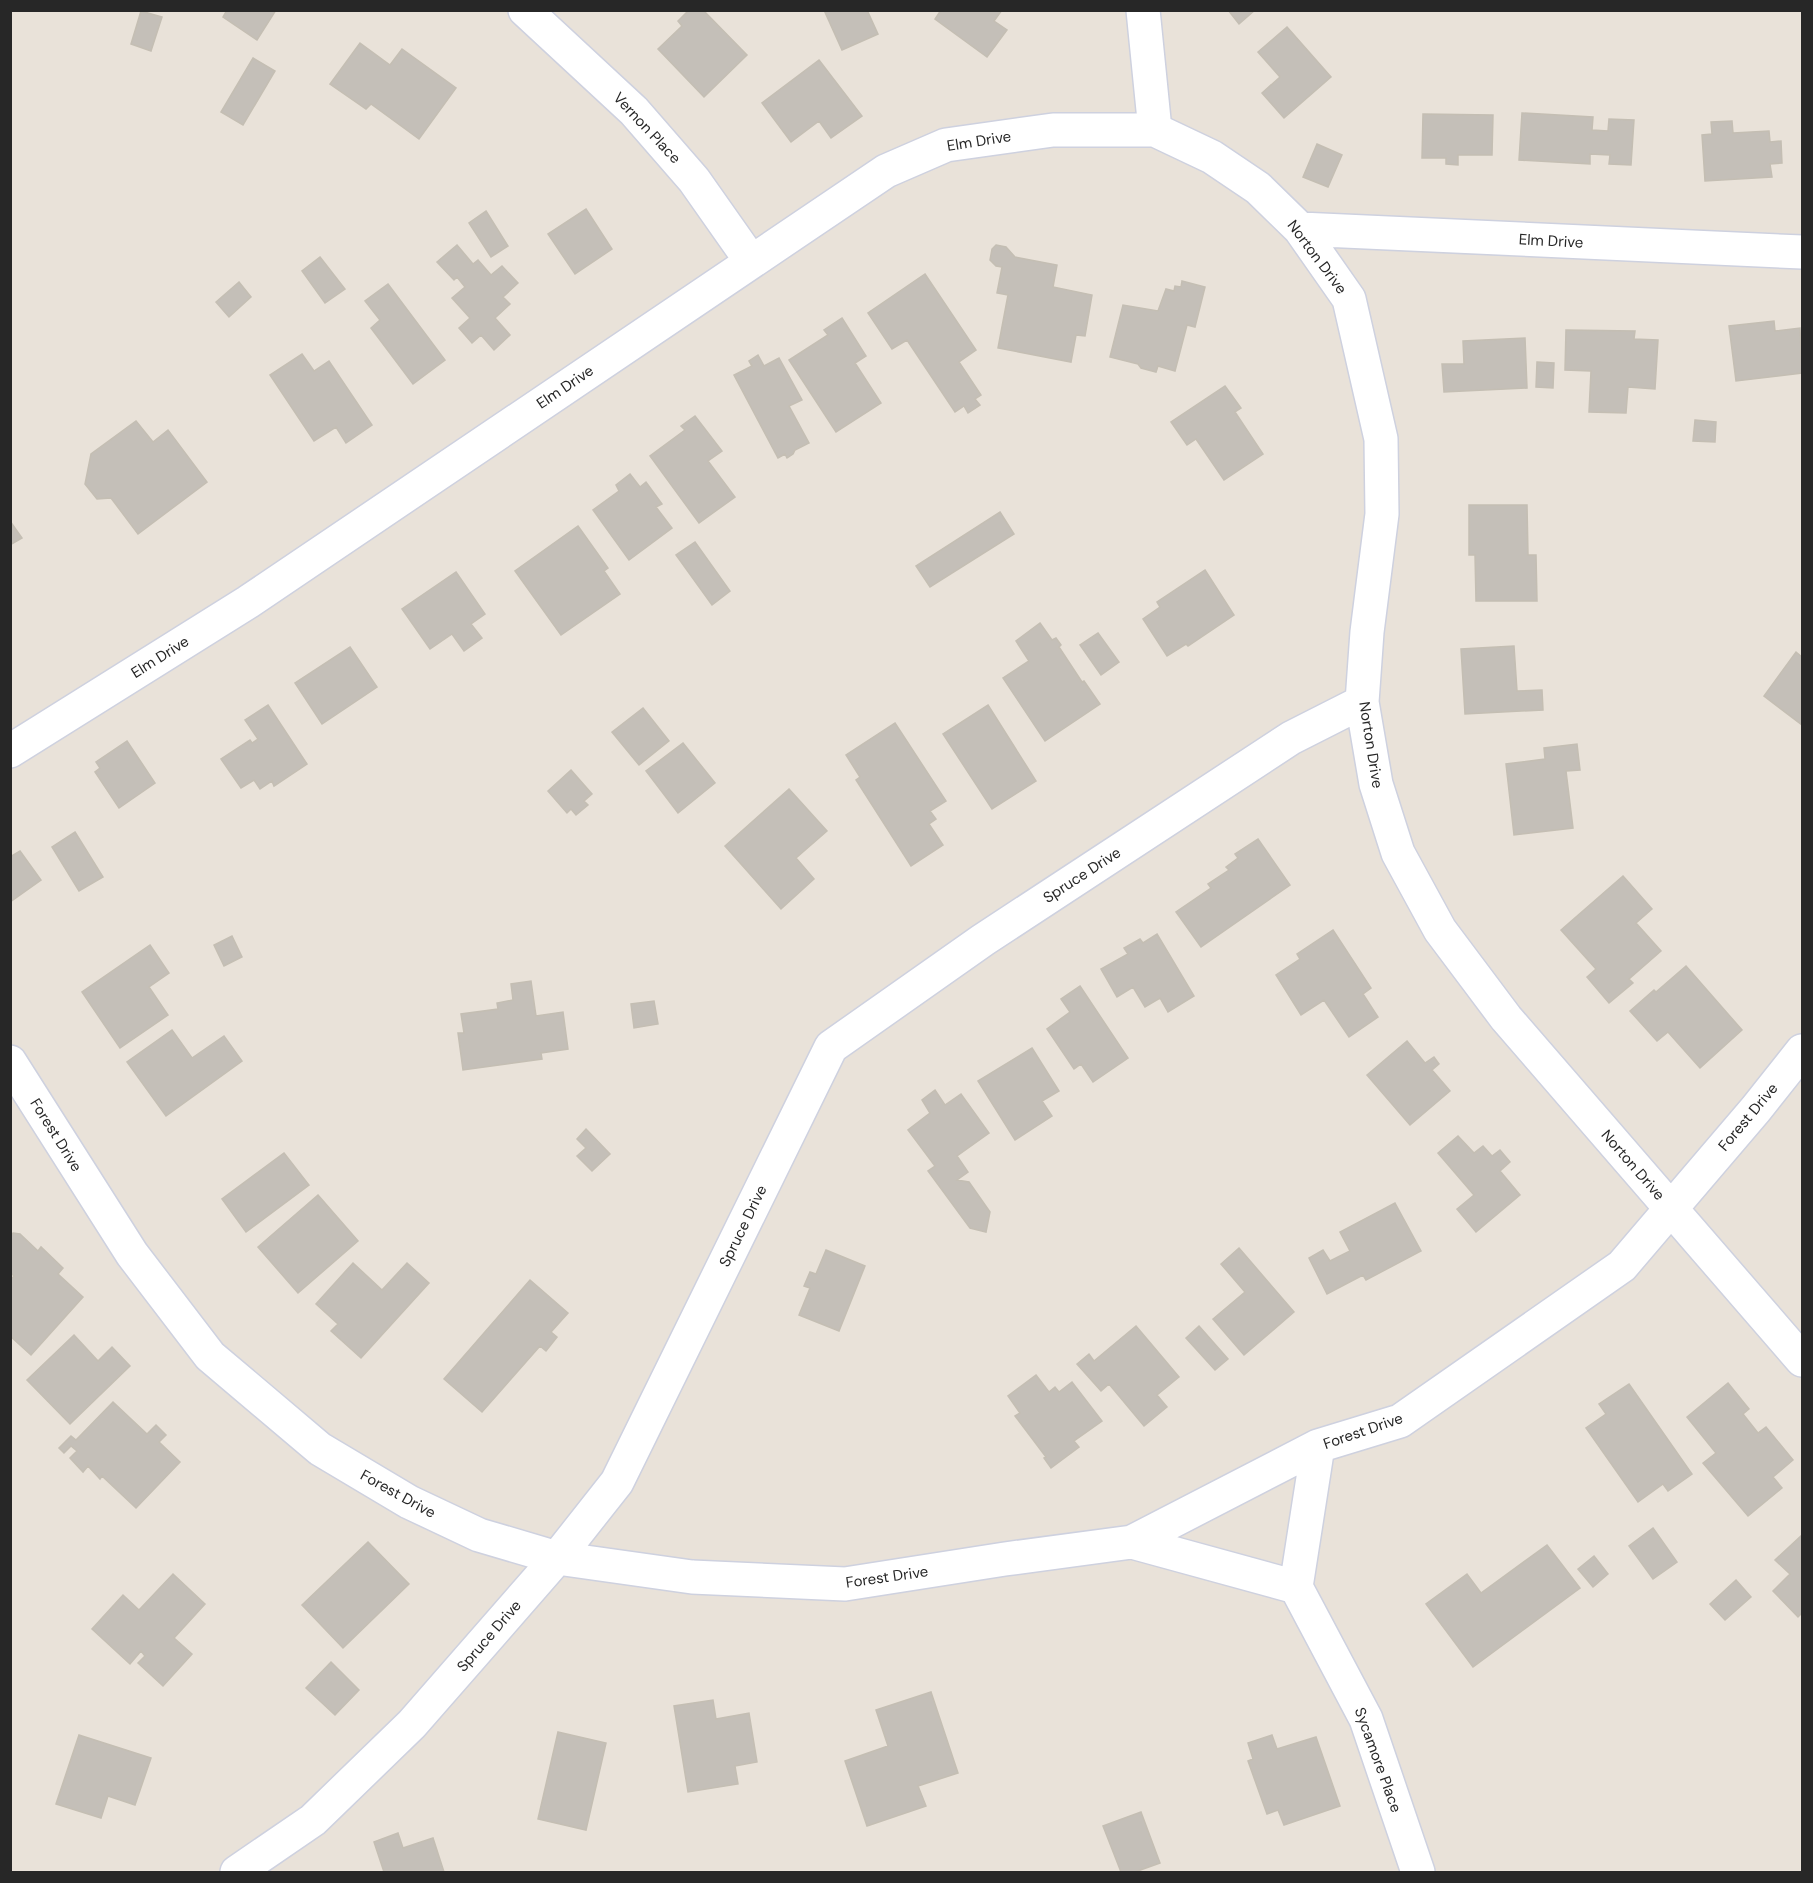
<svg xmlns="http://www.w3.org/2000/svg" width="1813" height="1883" viewBox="0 0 1813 1883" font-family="'DM Sans',sans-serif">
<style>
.building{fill:#c4bfb8;stroke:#c4beb3;stroke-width:1.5}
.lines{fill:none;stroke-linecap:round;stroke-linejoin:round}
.minor-casing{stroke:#ced1df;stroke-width:36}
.minor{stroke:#fff;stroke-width:33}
.labels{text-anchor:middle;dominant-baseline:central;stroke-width:6;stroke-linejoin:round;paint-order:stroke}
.street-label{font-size:15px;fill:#272727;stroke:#fff}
</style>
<rect width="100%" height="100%" fill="#e9e2d9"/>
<path class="building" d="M 227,10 L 276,10 L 257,40 L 223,17 Z
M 689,10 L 703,10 L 747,55 L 704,97 L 658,49 L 682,26 L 678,21 Z
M 824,10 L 867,10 L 878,34 L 842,50 Z
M 941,10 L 1002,10 L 994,21 L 1007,30 L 987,57 L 935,19 Z
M 1228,10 L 1255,10 L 1239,24 Z
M 141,11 L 162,17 L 151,51 L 131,44 Z
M 1287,27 L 1331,77 L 1284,118 L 1262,93 L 1280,77 L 1258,52 Z
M 360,43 L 390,65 L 402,49 L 456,88 L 419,139 L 371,104 L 366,109 L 330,84 Z
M 253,58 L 275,71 L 243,125 L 221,112 Z
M 819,60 L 862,116 L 831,138 L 819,121 L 791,142 L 762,103 Z
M 1522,113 L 1593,117 L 1592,130 L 1608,131 L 1609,119 L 1634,120 L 1631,165 L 1609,164 L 1610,155 L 1590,154 L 1590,164 L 1519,160 Z
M 1423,114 L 1493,115 L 1492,155 L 1458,155 L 1458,165 L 1446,164 L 1446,158 L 1422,158 Z
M 1732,121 L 1733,133 L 1769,131 L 1770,142 L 1781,141 L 1782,163 L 1770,164 L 1772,177 L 1705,181 L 1702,135 L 1712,134 L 1711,122 Z
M 1317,144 L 1342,155 L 1328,187 L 1303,177 Z
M 586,209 L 612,249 L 575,274 L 548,234 Z
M 486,211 L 508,246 L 491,257 L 469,223 Z
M 457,245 L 473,264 L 478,260 L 491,275 L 502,266 L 518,283 L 503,297 L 510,304 L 495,318 L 510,335 L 494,350 L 481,335 L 472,343 L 459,328 L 470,318 L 452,298 L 465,287 L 457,277 L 454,280 L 437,262 Z
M 996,245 L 1006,247 L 1015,257 L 1057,265 L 1053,287 L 1092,295 L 1085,336 L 1076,335 L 1071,362 L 998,348 L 1008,295 L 997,293 L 1002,267 L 996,266 L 990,260 L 992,249 Z
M 320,257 L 345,289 L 325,303 L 302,271 Z
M 925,274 L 976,350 L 959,362 L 981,395 L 975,399 L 980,405 L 968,413 L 964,406 L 955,412 L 907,340 L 892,349 L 868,313 Z
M 1182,281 L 1205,287 L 1195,327 L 1187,325 L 1175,371 L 1158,366 L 1156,372 L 1141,368 L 1138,364 L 1110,357 L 1123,305 L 1158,311 L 1166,289 L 1174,291 L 1175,286 L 1181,287 Z
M 239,282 L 251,297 L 229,317 L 216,302 Z
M 388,284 L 445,360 L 413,384 L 371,328 L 380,320 L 365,301 Z
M 842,318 L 866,356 L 855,363 L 881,403 L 836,432 L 789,360 L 828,335 L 824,330 Z
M 1774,321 L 1775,331 L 1800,328 L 1802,373 L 1736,381 L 1729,326 Z
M 1566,330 L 1635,331 L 1634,339 L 1658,340 L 1655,389 L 1628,387 L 1626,413 L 1589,412 L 1591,371 L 1565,370 Z
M 1525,338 L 1527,388 L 1444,392 L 1442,364 L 1464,364 L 1463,341 Z
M 302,354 L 314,371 L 329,361 L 372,425 L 346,443 L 336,427 L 314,441 L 270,375 Z
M 758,355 L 764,366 L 779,358 L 802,400 L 789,406 L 809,443 L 795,450 L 793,454 L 787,458 L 785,454 L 778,458 L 734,375 L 752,366 L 749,361 Z
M 1537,362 L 1554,363 L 1553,388 L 1536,387 Z
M 1225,386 L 1241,408 L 1235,412 L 1263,454 L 1224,480 L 1196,439 L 1187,445 L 1171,422 Z
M 695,416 L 722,451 L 708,461 L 735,497 L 699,523 L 650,456 L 685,430 L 681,426 Z
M 1695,420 L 1716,422 L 1715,442 L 1693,441 Z
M 136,421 L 153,442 L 168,430 L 207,482 L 138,534 L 111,498 L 97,499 L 85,484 L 91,454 Z
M 630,474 L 640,487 L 646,482 L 662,504 L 656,507 L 672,528 L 629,560 L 593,510 L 619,491 L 616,485 Z
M 1469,505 L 1527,505 L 1528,555 L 1536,555 L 1537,601 L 1476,601 L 1475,555 L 1469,555 Z
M 1000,512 L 1014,534 L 930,587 L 916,566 Z
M 10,521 L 22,538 L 10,545 Z
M 578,526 L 608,568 L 604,571 L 620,594 L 561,635 L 515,571 Z
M 695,542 L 730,591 L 712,605 L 676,555 Z
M 1205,570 L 1234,615 L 1188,646 L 1186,644 L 1167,656 L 1143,619 L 1160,607 L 1157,602 Z
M 456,572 L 485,614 L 471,624 L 482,638 L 464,651 L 452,634 L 430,649 L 402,609 Z
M 1040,623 L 1052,640 L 1056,638 L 1061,645 L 1059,647 L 1082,682 L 1084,681 L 1100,704 L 1045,741 L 1003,678 L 1029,661 L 1016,641 Z
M 1098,633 L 1119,662 L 1101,675 L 1080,645 Z
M 1514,646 L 1517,691 L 1542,690 L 1543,710 L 1465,714 L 1461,649 Z
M 350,647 L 377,687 L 322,724 L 295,683 Z
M 1796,652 L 1802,657 L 1802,725 L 1764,696 Z
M 268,705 L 307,764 L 274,786 L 272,781 L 260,789 L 254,780 L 241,788 L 221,759 L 250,740 L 252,743 L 258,739 L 245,720 Z
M 988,705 L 1036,781 L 992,809 L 943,734 Z
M 643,708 L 669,741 L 639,765 L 612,732 Z
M 895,723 L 946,801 L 930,811 L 936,819 L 929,824 L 943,845 L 911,866 L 856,780 L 860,777 L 846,755 Z
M 127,741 L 155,783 L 119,808 L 95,772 L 100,768 L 96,762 Z
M 683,743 L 715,783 L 678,813 L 646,771 Z
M 1577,744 L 1580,770 L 1566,771 L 1573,828 L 1514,835 L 1506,764 L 1545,759 L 1544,748 Z
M 571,770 L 592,794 L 584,801 L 588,805 L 576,815 L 571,809 L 567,813 L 548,791 Z
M 789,789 L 827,831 L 796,858 L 814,879 L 781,909 L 725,846 Z
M 75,832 L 103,877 L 79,891 L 52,847 Z
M 1258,839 L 1290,885 L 1201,947 L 1176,912 L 1211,888 L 1208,884 L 1229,870 L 1226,867 L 1238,858 L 1235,854 Z
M 20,851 L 41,880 L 10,902 L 10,857 Z
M 1623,876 L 1652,909 L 1636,923 L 1661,951 L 1629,979 L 1633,983 L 1609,1003 L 1587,977 L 1596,969 L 1561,930 Z
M 1333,930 L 1371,988 L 1363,994 L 1378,1017 L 1349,1037 L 1324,1000 L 1301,1015 L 1276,975 L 1300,959 L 1297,954 Z
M 1157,934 L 1194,996 L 1168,1012 L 1160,998 L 1145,1007 L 1133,987 L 1117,997 L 1101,969 L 1128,954 L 1124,948 L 1140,939 L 1143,943 Z
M 232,936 L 242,957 L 224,966 L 214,945 Z
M 150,945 L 169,973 L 149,987 L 168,1015 L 120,1048 L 82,992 Z
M 1686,966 L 1742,1030 L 1700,1068 L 1668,1032 L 1657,1041 L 1630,1011 L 1654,990 L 1656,992 Z
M 531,981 L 536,1016 L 563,1012 L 568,1049 L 541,1053 L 542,1059 L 463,1070 L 458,1033 L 464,1033 L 461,1014 L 498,1009 L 497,1003 L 513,1000 L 511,984 Z
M 1080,986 L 1128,1058 L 1093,1082 L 1081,1064 L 1074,1069 L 1047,1029 L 1070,1012 L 1061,999 Z
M 654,1001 L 658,1024 L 634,1028 L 631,1004 Z
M 172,1030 L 192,1058 L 224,1036 L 242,1061 L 166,1116 L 127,1062 Z
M 1407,1041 L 1425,1063 L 1434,1057 L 1439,1064 L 1432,1070 L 1450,1091 L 1410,1125 L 1367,1075 Z
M 1032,1048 L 1059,1091 L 1042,1101 L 1052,1116 L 1015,1140 L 978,1081 Z
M 935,1090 L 945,1105 L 961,1094 L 989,1133 L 957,1156 L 968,1172 L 957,1180 L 969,1182 L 990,1212 L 986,1232 L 970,1228 L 928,1171 L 935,1166 L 908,1130 L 930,1113 L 922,1100 Z
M 586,1129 L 610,1154 L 592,1171 L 577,1156 L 586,1148 L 577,1139 Z
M 1458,1136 L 1474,1153 L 1483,1146 L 1492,1156 L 1500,1150 L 1510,1162 L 1500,1171 L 1520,1195 L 1476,1232 L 1457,1209 L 1474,1195 L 1438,1153 Z
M 284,1153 L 309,1185 L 246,1232 L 222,1199 Z
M 318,1195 L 358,1241 L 298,1293 L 258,1247 Z
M 1395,1203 L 1421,1251 L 1366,1280 L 1363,1275 L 1327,1294 L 1309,1258 L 1323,1250 L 1330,1261 L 1350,1251 L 1340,1232 Z
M 13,1233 L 20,1234 L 38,1251 L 41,1247 L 63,1268 L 58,1274 L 83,1297 L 31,1355 L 10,1336 L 10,1280 L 14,1276 L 10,1272 L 10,1236 Z
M 1239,1248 L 1294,1312 L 1244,1355 L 1213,1319 L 1245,1292 L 1221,1264 Z
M 826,1250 L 865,1266 L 839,1331 L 799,1315 L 810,1288 L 804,1286 L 810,1272 L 816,1274 Z
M 353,1263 L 382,1290 L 407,1263 L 429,1283 L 361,1358 L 331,1331 L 338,1324 L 316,1304 Z
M 530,1280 L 568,1313 L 551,1332 L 557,1337 L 546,1351 L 540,1346 L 482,1412 L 444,1379 Z
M 1136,1326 L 1179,1377 L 1157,1395 L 1167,1407 L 1144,1426 L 1109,1384 L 1101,1391 L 1077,1364 L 1089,1354 L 1094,1361 Z
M 1199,1326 L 1228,1359 L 1215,1370 L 1186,1338 Z
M 74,1335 L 98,1361 L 112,1347 L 130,1366 L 70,1424 L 27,1380 Z
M 1036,1375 L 1049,1392 L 1055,1387 L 1059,1392 L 1072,1382 L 1102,1421 L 1074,1441 L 1079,1447 L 1051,1468 L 1044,1458 L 1046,1457 L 1015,1416 L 1020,1413 L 1008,1396 Z
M 1728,1383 L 1749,1409 L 1743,1414 L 1758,1433 L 1766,1427 L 1793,1460 L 1773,1477 L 1782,1488 L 1748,1516 L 1703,1463 L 1716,1453 L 1687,1417 Z
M 1629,1384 L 1692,1474 L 1668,1491 L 1663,1484 L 1638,1502 L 1586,1428 L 1606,1414 L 1599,1404 Z
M 113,1402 L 147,1434 L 156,1425 L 166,1435 L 159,1442 L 180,1462 L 136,1508 L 102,1476 L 100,1479 L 88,1466 L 83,1472 L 70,1458 L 77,1451 L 71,1446 L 64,1453 L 59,1448 L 71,1436 L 76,1440 Z
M 1653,1528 L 1677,1562 L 1653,1579 L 1629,1546 Z
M 1802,1535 L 1802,1613 L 1798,1617 L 1773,1591 L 1790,1574 L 1775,1560 Z
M 368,1542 L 409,1584 L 343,1648 L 302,1605 Z
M 1547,1545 L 1580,1588 L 1473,1667 L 1426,1604 L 1467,1574 L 1481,1593 Z
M 1594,1556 L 1608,1574 L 1593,1587 L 1578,1569 Z
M 173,1574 L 205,1604 L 174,1638 L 192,1654 L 163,1686 L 138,1663 L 145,1656 L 141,1651 L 130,1664 L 92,1629 L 123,1595 L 139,1610 Z
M 1736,1580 L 1751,1597 L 1725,1620 L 1710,1604 Z
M 331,1662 L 359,1690 L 335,1715 L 306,1688 Z
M 931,1692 L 958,1773 L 918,1786 L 926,1806 L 867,1826 L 845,1761 L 888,1746 L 876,1710 Z
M 713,1700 L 716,1719 L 749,1713 L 757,1762 L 735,1766 L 738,1784 L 688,1792 L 674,1706 Z
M 558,1732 L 606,1743 L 586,1830 L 538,1819 Z
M 79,1735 L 151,1758 L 135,1805 L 108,1796 L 101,1818 L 56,1804 Z
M 1272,1735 L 1277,1749 L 1316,1737 L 1340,1806 L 1284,1825 L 1278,1810 L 1267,1814 L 1248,1761 L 1253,1759 L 1248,1743 Z
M 1141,1812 L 1160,1863 L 1135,1872 L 1121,1872 L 1103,1826 Z
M 398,1833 L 403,1848 L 433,1838 L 444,1872 L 384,1872 L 374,1842 Z"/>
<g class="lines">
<defs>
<path id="minor" d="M 525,10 L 634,111 L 694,180 L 751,261
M 1143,10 L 1155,130 L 1212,157 L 1258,188 L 1300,229 L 1349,299 L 1381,439 L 1382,514 L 1367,632 L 1362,702 L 1376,784 L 1398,853 L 1440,930 L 1506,1018 L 1802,1360
M 1300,229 L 1802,252
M 10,751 L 248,602 L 886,171 L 946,145 L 1053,130 L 1155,130
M 10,1062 L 132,1254 L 210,1356 L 320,1449 L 409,1502 L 479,1535 L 557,1558 L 692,1577 L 845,1584 L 1005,1559 L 1132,1542 L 1318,1446 L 1400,1421 L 1622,1266 L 1756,1109 L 1802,1051
M 1318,1446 L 1296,1587 L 1366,1719 L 1418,1872
M 1132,1542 L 1296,1587
M 237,1872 L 313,1820 L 412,1724 L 557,1558 L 617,1482 L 831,1047 L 983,940 L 1291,738 L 1362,702"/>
</defs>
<use href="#minor" class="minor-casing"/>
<use href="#minor" class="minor"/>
</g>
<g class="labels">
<g class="street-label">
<text transform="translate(647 128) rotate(47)">Vernon Place</text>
<text transform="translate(979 141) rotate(-9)">Elm Drive</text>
<text transform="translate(1551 241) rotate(3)">Elm Drive</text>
<text transform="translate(1317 257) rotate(53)">Norton Drive</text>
<text transform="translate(565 387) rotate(-34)">Elm Drive</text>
<text transform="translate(160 657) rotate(-32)">Elm Drive</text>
<text transform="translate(1371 745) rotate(81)">Norton Drive</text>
<text transform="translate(1082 875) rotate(-33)">Spruce Drive</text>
<text transform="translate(1748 1117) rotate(-50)">Forest Drive</text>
<text transform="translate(56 1135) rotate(58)">Forest Drive</text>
<text transform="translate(1633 1165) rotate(49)">Norton Drive</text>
<text transform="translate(743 1226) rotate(-64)">Spruce Drive</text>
<text transform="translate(1363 1431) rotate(-19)">Forest Drive</text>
<text transform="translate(398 1494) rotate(29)">Forest Drive</text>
<text transform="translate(887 1577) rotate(-8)">Forest Drive</text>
<text transform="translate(489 1636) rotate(-49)">Spruce Drive</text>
<text transform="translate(1378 1760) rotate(70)">Sycamore Place</text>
</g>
</g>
<rect width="1813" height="1883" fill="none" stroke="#272727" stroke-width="24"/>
</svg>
